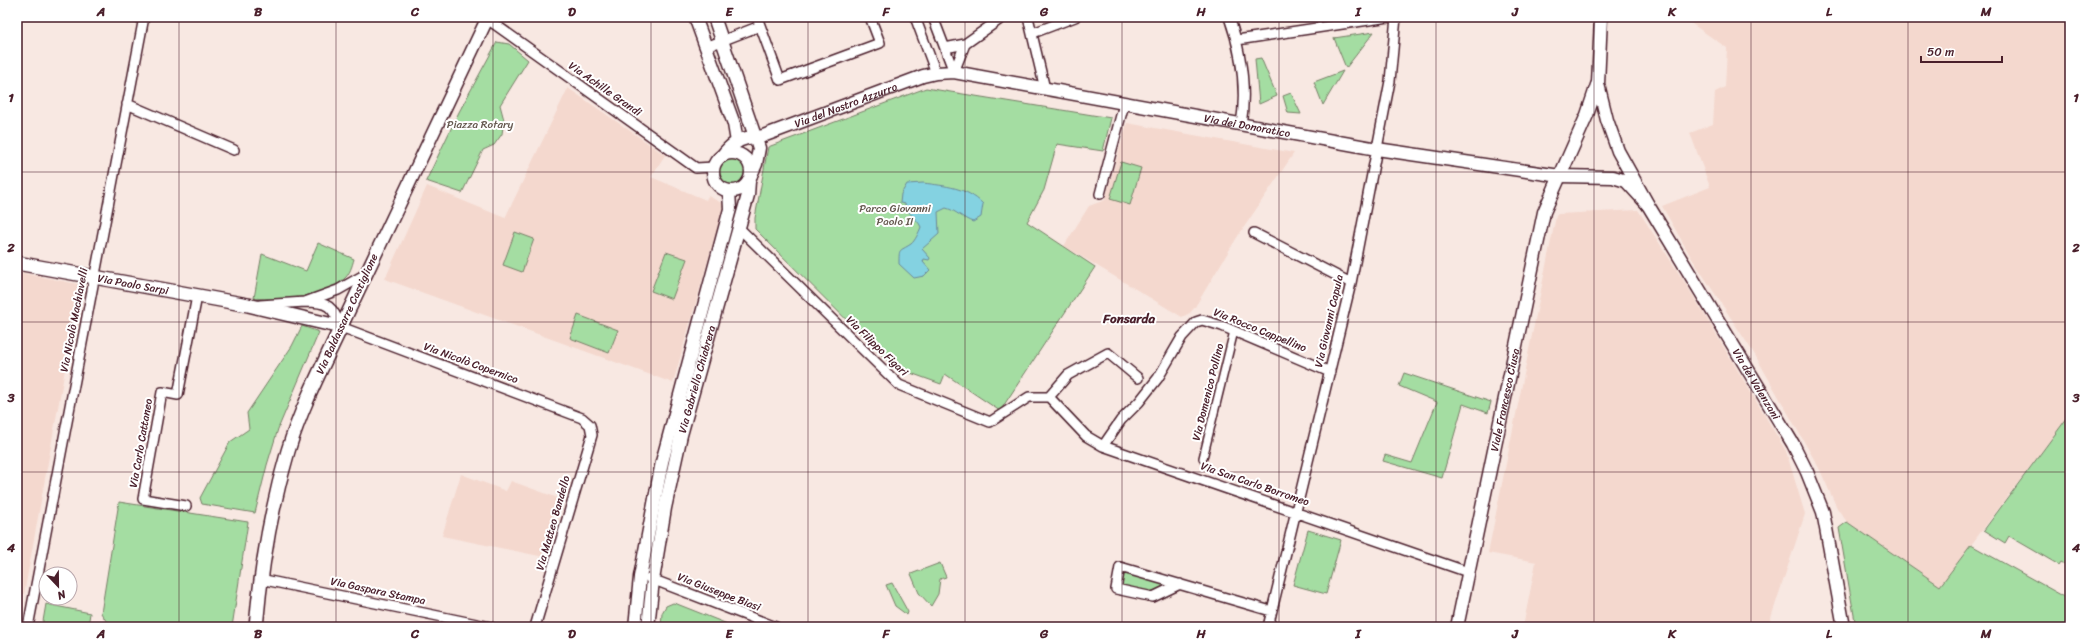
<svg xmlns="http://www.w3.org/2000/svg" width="2087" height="644" viewBox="0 0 2087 644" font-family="Sriracha,sans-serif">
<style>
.built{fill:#f4d8ce}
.green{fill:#a4dda2;stroke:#777e66}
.water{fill:#84d2e1;stroke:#6d8a98}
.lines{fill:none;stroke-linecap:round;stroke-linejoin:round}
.pedestrian-casing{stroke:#4a1f2b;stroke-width:10}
.minor-casing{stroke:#4a1f2b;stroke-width:12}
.tertiary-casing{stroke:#4a1f2b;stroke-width:15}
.secondary-casing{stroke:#4a1f2b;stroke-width:16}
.pedestrian{stroke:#fff;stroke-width:7}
.minor{stroke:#fff;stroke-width:9}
.tertiary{stroke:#fff;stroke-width:12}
.secondary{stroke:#fff;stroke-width:13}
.grid{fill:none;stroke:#4a1f2b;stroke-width:1;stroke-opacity:0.55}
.labels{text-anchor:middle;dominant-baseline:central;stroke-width:4;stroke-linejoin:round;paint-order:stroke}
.street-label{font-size:11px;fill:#4a1f2b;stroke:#fff}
.park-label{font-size:11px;fill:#65584f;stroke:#fff}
.quarter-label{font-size:13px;font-weight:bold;fill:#4a1f2b;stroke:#fff}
.neatline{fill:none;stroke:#4a1f2b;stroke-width:1.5}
.grid-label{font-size:13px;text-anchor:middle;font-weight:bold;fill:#4a1f2b}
</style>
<rect width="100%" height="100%" fill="#f8e8e2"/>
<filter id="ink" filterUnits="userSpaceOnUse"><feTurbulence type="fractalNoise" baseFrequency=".025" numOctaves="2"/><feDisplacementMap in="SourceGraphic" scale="8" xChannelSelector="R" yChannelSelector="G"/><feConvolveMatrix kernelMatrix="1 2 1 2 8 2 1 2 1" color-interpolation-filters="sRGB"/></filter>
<g filter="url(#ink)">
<path class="built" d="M 1682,17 L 2070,17 L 2070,414 L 1940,586 L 1847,522 L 1837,508 L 1819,468 L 1755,355 L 1691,257 L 1662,206 L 1710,187 L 1690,133 L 1713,124 L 1715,92 L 1725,87 L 1727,48 Z
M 568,88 L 665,155 L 651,177 L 706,200 L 708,196 L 724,204 L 673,383 L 385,279 L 427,186 L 505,218 Z
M 1127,123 L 1294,153 L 1236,239 L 1195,307 L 1190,313 L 1182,317 L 1064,246 L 1089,206 L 1105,200 Z
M 1638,210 L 1689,289 L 1786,451 L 1805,514 L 1768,627 L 1523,627 L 1536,562 L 1488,553 L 1556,216 L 1558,214 Z
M 17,272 L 78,284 L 80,287 L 18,627 Z
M 461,474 L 506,491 L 511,481 L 558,498 L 544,557 L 442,536 Z"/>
<path class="green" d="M 1374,32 L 1346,68 L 1334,38 Z
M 497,42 L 509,44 L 528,60 L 500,105 L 504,120 L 502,134 L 494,145 L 483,150 L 462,193 L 426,181 L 459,112 Z
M 1261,58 L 1277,96 L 1259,104 L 1255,59 Z
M 1343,71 L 1323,105 L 1314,82 Z
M 926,88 L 1111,118 L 1103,151 L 1057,144 L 1044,190 L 1027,222 L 1095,267 L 1000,411 L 945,374 L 941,384 L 894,367 L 755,229 L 755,218 L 768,147 Z
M 1291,93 L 1301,114 L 1288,113 L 1283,96 Z
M713 172a18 18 0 1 1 36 0a18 18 0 1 1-36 0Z
M 1121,162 L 1141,168 L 1130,205 L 1110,199 Z
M 515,232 L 534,239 L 522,272 L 503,265 Z
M 318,243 L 354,259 C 352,266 350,274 344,279 C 324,298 280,301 254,298 L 262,254 L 306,271 Z
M 666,252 L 687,259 L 672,299 L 651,291 Z
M 578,315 L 618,330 L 609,353 L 570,338 Z
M 302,326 L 319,332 L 278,429 L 267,465 L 255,513 L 202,504 L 200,498 L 230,442 L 249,429 L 247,413 L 292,346 Z
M 1404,373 L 1491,402 L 1488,413 L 1463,404 L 1442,478 L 1383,461 L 1385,455 L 1412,463 L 1437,402 L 1399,386 Z
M 2070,414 L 2070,567 L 2061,562 L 2059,565 L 2009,536 L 2005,543 L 1984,530 Z
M 119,502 L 248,522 L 232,627 L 110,627 L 101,613 Z
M 1847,522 L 1940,586 L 1971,545 L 2070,600 L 2070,627 L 1856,627 L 1839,528 Z
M 1308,530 L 1341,540 L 1326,594 L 1293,585 Z
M 940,563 L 946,577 L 940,579 L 938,594 L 931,606 L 919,593 L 911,574 Z
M 1124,573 L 1165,585 L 1151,593 L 1121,586 Z
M 892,583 L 908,612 L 907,615 L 895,606 L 886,585 Z
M 673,603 L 677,604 L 735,627 L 661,627 L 662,613 L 666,606 Z
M 46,604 L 90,613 L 88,627 L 42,627 Z"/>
<path class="water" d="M 923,183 C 946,186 966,187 983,204 L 981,217 L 973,222 C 963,219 957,211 946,208 L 938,212 L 939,234 L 922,249 L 930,258 L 929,260 L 924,259 L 923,262 L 930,270 L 924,276 L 914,278 L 899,264 C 899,247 899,252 911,244 C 915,241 919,232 921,227 C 917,218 907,214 905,204 L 900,203 L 901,194 L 907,184 Z"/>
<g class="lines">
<defs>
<path id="pedestrian" d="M 1203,458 L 1234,331"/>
<path id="minor" d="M 757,17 L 780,80 L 880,43 L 870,17
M 915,17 L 936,73
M 933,17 L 954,72
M 1028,17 L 1045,89
M 1229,17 C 1241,51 1247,88 1241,125
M 486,18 L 696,168 L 714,167
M 1033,33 L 1075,17
M 1237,40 L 1389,17
M 706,47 L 760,26
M 945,48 L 965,44
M 954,72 L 965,44 L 1003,17
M 127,104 L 234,150
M 1100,194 L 1124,104
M 738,227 L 899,385 L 990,422 L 1029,397 L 1049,397
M 1254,233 L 1351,283
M 305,302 C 329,302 332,306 341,327 L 582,418 L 590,425 L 592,435 L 535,627
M 260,305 L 305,302 L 338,290 L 366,274
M 1049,397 L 1086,436 L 1103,446 L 1468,572
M 1049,397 L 1068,375 L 1108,353 L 1138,378
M 1103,446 L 1121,420 L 1139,402 L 1158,378 L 1182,337 L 1196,322 L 1202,320 L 1222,326 L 1330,372
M 186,506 L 143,499 L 162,392 L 178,395 L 197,296
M 649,578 L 776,627
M 260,579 L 491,627
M 1180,584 L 1153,597 L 1116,589 L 1120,567 L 1271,611
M 28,627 L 144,17
M 1268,627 L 1351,283 L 1390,81 L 1396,17"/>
<g id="tertiary">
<path d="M 695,17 L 734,124 L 737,142"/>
<path d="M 714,17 L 759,148 L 756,164 L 751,175"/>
<path id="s1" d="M 1601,17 L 1598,84 L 1607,120 L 1618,151 L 1648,205 L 1793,444 L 1807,472 L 1823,512 L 1844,627"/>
<circle cx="732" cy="172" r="19"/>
<path id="s2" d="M 722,156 C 728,148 736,140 747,138 C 753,137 757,138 763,136 L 923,76 L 936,73 L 954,72 L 1377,149 L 1560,176 L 1613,177 L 1626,181 L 1648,205"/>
<path d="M 341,327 L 488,17"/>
<path d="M 635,627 L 640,577 L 662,462 L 730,209 L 729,191"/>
<path id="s3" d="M 648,627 L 653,580 L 665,508 L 681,435 L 748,195 L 749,181"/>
<path id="s4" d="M 1457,627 L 1544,212 L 1587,115 L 1597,85"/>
</g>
<g id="secondary">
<path id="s5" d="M 17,263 L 248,305 L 341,327 C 322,367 301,408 288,451 C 271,508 261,567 256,627"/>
</g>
</defs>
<use href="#pedestrian" class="pedestrian-casing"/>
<use href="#minor" class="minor-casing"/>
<use href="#tertiary" class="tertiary-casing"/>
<use href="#secondary" class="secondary-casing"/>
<use href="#pedestrian" class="pedestrian"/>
<use href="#minor" class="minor"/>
<use href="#tertiary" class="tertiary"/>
<use href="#secondary" class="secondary"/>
</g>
</g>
<path class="grid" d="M 179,17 L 179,627M 336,17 L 336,627M 493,17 L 493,627M 651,17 L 651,627M 808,17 L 808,627M 965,17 L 965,627M 1122,17 L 1122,627M 1279,17 L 1279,627M 1436,17 L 1436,627M 1594,17 L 1594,627M 1751,17 L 1751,627M 1908,17 L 1908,627M 17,172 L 2070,172M 17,322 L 2070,322M 17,472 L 2070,472"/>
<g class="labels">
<g class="street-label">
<text transform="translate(605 89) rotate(35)">Via Achille Grandi</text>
<text stroke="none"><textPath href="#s2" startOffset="136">Via del Nastro Azzurro</textPath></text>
<text stroke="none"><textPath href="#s2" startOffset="548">Via dei Donoratico</textPath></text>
<text stroke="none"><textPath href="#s5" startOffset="118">Via Paolo Sarpi</textPath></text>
<text transform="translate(347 314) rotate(-65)">Via Baldassarre Castiglione</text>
<text transform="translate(74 320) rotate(-79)">Via Nicolò Machiavelli</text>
<text transform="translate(1329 321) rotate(-77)">Via Giovanni Capula</text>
<text transform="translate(1260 330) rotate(22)">Via Rocco Cappellino</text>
<text transform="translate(877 346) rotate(44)">Via Filippo Figari</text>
<text transform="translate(471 363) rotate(20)">Via Nicolò Copernico</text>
<text stroke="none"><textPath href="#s3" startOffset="253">Via Gabriello Chiabrera</textPath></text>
<text stroke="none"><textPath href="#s1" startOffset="408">Via dei Valenzani</textPath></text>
<text transform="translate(1208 392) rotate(-76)">Via Domenico Pollino</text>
<text stroke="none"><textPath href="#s4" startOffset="232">Viale Francesco Ciusa</textPath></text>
<text transform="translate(141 443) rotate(-80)">Via Carlo Cattaneo</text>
<text transform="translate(1255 484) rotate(19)">Via San Carlo Borromeo</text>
<text transform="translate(553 523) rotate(-74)">Via Matteo Bandello</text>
<text transform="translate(378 591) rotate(12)">Via Gaspara Stampa</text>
<text transform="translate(719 592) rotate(21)">Via Giuseppe Biasi</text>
</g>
<g class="park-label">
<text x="480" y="124">Piazza Rotary</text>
<text x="895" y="208">Parco Giovanni<tspan x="895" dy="13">Paolo II</tspan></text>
</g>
<g class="quarter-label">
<text x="1129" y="318">Fonsarda</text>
</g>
</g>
<rect width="2087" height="644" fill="none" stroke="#fff" stroke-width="44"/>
<g transform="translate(58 586) rotate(158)"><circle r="19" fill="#ffffff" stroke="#b7a5aa"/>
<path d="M0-3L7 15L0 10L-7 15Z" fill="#4a1f2b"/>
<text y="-6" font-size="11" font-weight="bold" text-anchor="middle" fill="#4a1f2b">N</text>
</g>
<path d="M1921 56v6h81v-6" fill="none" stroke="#4a1f2b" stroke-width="2"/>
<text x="1927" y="56" font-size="12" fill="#4a1f2b" stroke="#ffffff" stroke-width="3" paint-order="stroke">50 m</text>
<rect x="22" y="22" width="2043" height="600" class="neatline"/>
<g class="grid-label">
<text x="101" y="16">A</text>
<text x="258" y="16">B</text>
<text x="415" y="16">C</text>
<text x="572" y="16">D</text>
<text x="729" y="16">E</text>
<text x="886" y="16">F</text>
<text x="1044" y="16">G</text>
<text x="1201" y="16">H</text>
<text x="1358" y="16">I</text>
<text x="1515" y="16">J</text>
<text x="1672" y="16">K</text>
<text x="1829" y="16">L</text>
<text x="1986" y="16">M</text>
<text x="11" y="102">1</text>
<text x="2076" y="102">1</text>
<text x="11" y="252">2</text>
<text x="2076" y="252">2</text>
<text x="11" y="402">3</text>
<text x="2076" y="402">3</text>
<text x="11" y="552">4</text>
<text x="2076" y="552">4</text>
<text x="101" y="638">A</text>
<text x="258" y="638">B</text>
<text x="415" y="638">C</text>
<text x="572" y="638">D</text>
<text x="729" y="638">E</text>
<text x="886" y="638">F</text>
<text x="1044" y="638">G</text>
<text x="1201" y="638">H</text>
<text x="1358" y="638">I</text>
<text x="1515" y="638">J</text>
<text x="1672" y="638">K</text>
<text x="1829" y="638">L</text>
<text x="1986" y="638">M</text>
</g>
</svg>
